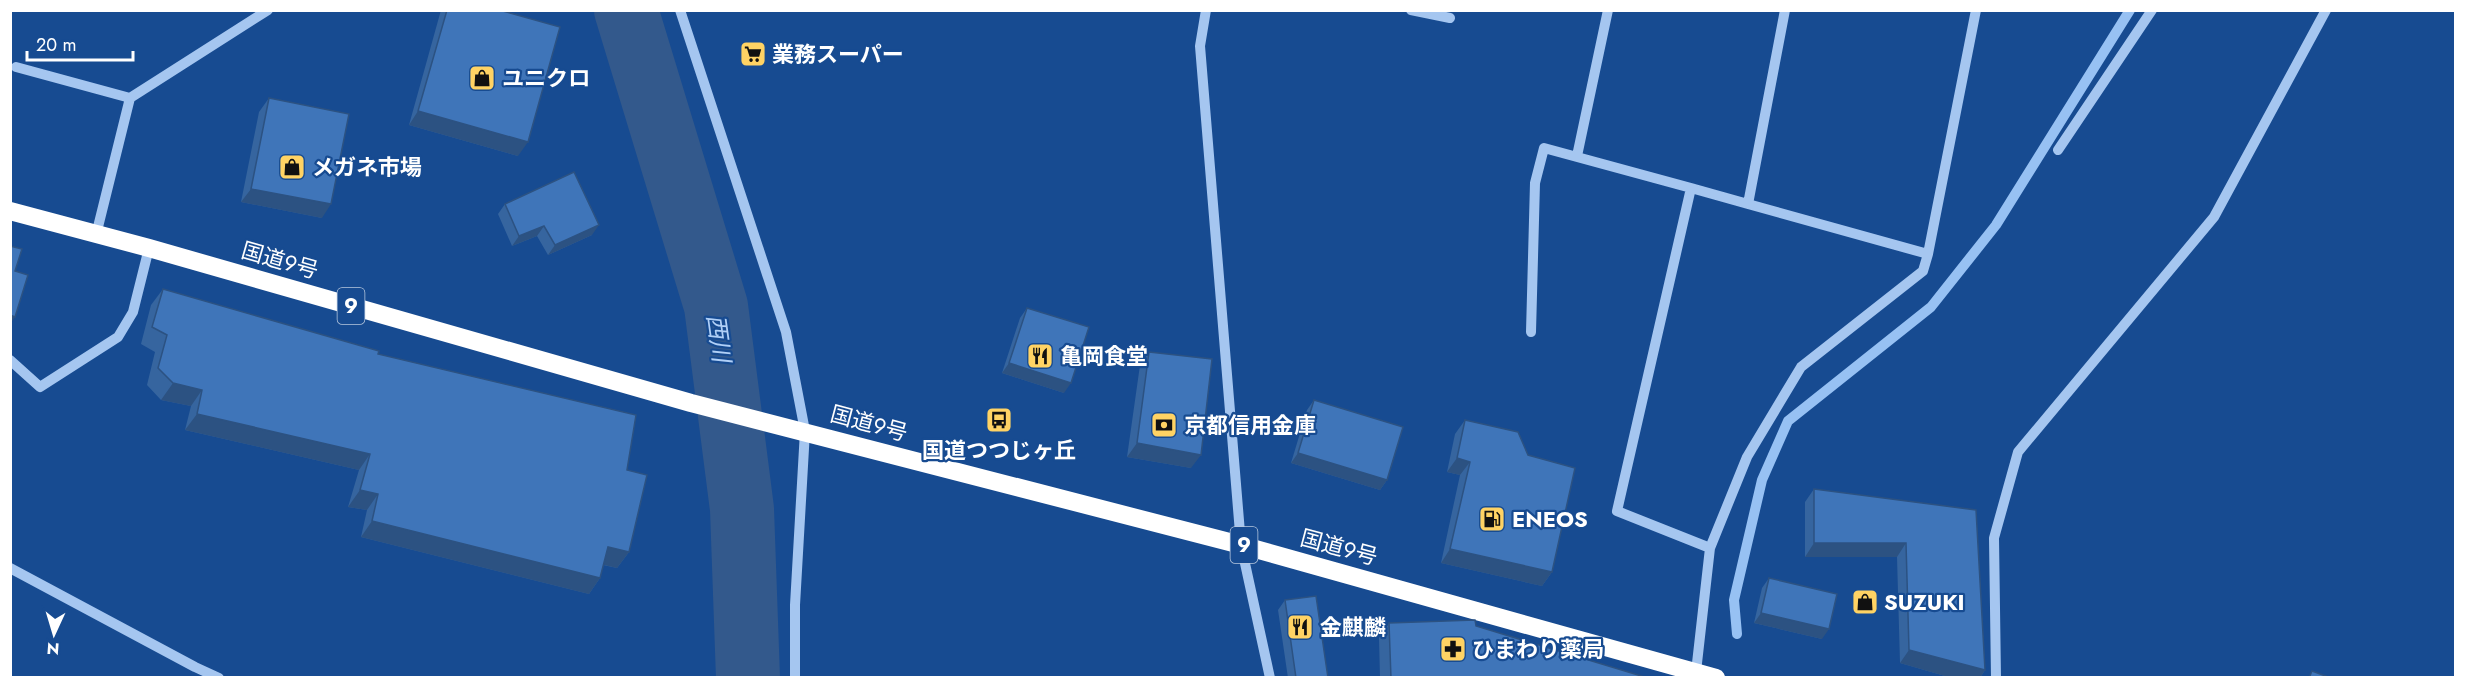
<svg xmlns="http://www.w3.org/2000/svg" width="2466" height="688" viewBox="0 0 2466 688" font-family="Jost,'Noto Sans JP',sans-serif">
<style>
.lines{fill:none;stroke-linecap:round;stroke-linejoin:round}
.stream{stroke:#97c1f3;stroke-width:10}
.river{stroke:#33598c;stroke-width:64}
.minor{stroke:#a5c6f0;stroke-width:10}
.highway{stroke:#fff;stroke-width:18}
.wall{fill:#36659f}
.shaded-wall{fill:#2c5282}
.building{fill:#3f75b9;stroke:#2c5282;stroke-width:1.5}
.labels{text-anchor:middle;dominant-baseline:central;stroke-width:4.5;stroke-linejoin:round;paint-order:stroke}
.shield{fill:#174b91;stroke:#b9c9de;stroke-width:1.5}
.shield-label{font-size:21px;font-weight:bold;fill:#fff}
.poi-label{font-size:22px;font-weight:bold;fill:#fff;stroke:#174b91;text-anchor:start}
.street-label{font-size:22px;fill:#fff;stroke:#174b91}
.water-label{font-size:24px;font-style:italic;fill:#b1d0f7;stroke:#174b91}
</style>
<rect width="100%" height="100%" fill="#174b91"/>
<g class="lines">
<path class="stream" d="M 1737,634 L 1734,600 L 1762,480 L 1788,421 L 1931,307 L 1996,225 L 2130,10"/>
<path class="river" d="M 626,10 L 716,306 L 742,509 L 748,678"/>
<path class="minor" d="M 680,10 L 786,332 L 805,431 L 795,605 L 795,678
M 1206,10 L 1200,46 L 1241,545 L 1270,678
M 1411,10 L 1450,18
M 16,67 L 130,98
M 2058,150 L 2152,10
M 1577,156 L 1608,10
M 1748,204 L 1928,254
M 96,235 L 130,98 L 268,10
M 1531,332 L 1535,183 L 1544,148 L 1691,188
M 10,360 L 40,387 L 118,337 L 133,312 L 149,248
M 1710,548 L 1747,457 L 1801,367 L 1923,271 L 1928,254 L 1976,10
M 10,568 L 195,667 L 219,678
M 1696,672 L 1710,548 L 1617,511 L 1691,188 L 1748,204 L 1785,10
M 1996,678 L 1994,538 L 2018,452 L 2214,217 L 2326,10"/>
<path class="highway" d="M 10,211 L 149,248 L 691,403 L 1241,545 L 1716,678"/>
</g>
<path class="wall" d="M 441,10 L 499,10 L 518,156 L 409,125 Z
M 269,98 L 322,218 L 241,202 L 259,112 Z
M 505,204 L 592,235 L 548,255 L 537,236 L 512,246 L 498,214 Z
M 163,289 L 378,354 L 627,470 L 629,552 L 617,568 L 603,565 L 600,578 L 589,594 L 361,537 L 367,510 L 348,507 L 359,470 L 185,430 L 191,406 L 161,400 L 147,385 L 155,352 L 141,344 L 151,305 Z
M 1027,308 L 1064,393 L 1002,373 L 1020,318 Z
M 1149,352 L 1191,468 L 1127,457 L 1140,365 Z
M 1314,400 L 1387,480 L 1380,490 L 1291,463 L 1307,410 Z
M 1465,420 L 1552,572 L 1542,586 L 1441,563 L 1460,475 L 1447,472 L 1455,434 Z
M 1814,489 L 1976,510 L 1985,670 L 1980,678 L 1952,678 L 1900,663 L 1897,557 L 1805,557 L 1805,502 Z
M 1769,578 L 1822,639 L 1754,623 L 1762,588 Z
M 1285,600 L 1328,678 L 1288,678 L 1278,610 Z
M 1389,623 L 1476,626 L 1648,678 L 1380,678 L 1379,638 Z"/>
<path class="shaded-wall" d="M 418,111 L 528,142 L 518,156 L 409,125 Z
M 251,189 L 331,204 L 322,218 L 241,202 Z
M 599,225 L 592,235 L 548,255 L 555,245 Z
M 544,226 L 537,236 L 512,246 L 519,236 Z
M 10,315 L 15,317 L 10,324 Z
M 1009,363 L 1071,383 L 1064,393 L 1002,373 Z
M 173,383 L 202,390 L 191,406 L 161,400 Z
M 197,414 L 370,454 L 359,470 L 185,430 Z
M 1137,443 L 1201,455 L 1191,468 L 1127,457 Z
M 1298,453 L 1387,480 L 1380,490 L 1291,463 Z
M 1457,458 L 1470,462 L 1460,475 L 1447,472 Z
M 360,490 L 378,494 L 367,510 L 348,507 Z
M 372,521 L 600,578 L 589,594 L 361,537 Z
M 1814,543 L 1906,543 L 1897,557 L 1805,557 Z
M 608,547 L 629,552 L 617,568 L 596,563 Z
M 1450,549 L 1552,572 L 1542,586 L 1441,563 Z
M 1761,613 L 1829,629 L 1822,639 L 1754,623 Z
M 1909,650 L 1985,670 L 1980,678 L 1952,678 L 1900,663 Z"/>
<path class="building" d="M 447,10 L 499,10 L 560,27 L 528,142 L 418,111 Z
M 269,98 L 349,114 L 331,204 L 251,189 Z
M 574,172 L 599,225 L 555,245 L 544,226 L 519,236 L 505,204 Z
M 10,246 L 22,249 L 15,271 L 28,275 L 15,317 L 10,315 Z
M 163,289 L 379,351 L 378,354 L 636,415 L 627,470 L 647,475 L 629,552 L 608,547 L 600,578 L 372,521 L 378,494 L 360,490 L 370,454 L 197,414 L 202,390 L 173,383 L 158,368 L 167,335 L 152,327 Z
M 1027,308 L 1089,327 L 1071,383 L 1009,363 Z
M 1149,352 L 1212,359 L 1201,455 L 1137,443 Z
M 1314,400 L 1403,427 L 1387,480 L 1298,453 Z
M 1465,420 L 1518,432 L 1528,455 L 1575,468 L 1552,572 L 1450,549 L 1470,462 L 1457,458 Z
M 1814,489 L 1976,510 L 1985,670 L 1909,650 L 1906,543 L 1814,543 Z
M 1769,578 L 1837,594 L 1829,629 L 1761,613 Z
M 1316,596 L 1328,678 L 1296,678 L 1285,600 Z
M 1475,620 L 1476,626 L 1648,678 L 1391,678 L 1389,623 Z
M 2312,671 L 2331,678 L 2309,678 Z"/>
<defs>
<symbol id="supermarket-square" viewBox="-11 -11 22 22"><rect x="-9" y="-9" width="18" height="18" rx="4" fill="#ffd364" stroke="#174b91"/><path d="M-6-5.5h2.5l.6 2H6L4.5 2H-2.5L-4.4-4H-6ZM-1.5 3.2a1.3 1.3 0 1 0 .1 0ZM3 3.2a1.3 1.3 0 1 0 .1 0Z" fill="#111"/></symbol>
<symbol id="shop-square" viewBox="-11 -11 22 22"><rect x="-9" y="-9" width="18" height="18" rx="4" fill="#ffd364" stroke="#174b91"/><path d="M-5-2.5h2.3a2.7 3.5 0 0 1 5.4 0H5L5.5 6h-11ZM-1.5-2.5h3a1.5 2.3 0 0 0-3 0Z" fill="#111"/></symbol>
<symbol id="restaurant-square" viewBox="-11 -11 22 22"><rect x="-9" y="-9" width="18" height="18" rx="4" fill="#ffd364" stroke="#174b91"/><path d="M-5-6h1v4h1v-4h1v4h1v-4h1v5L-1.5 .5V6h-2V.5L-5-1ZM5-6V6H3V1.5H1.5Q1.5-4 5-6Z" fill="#111"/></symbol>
<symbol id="bus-square" viewBox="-11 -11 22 22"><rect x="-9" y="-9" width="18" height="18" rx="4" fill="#ffd364" stroke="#174b91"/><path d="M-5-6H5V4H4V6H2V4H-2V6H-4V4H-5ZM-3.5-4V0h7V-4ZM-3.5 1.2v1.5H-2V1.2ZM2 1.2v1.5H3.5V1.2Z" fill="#111"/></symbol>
<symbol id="bank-square" viewBox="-11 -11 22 22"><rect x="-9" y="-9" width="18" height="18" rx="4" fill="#ffd364" stroke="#174b91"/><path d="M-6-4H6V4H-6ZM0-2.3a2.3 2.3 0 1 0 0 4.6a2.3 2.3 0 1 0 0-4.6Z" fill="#111"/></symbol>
<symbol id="fuel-square" viewBox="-11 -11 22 22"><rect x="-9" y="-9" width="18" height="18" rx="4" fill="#ffd364" stroke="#174b91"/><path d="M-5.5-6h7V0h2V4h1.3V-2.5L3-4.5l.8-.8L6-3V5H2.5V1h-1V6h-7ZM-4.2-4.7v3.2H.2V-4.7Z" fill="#111"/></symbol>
<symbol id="pharmacy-square" viewBox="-11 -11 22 22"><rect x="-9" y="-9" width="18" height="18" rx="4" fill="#ffd364" stroke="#174b91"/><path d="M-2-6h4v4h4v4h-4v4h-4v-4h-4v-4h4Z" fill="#111"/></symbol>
</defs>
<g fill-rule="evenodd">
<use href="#supermarket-square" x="738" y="39" width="30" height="30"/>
<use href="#shop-square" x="467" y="63" width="30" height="30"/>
<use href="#shop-square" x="277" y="152" width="30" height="30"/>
<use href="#restaurant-square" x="1025" y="341" width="30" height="30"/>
<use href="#bus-square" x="984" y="405" width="30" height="30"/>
<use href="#bank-square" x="1149" y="410" width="30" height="30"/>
<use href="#fuel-square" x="1477" y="504" width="30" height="30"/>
<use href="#shop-square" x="1850" y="587" width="30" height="30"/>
<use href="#restaurant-square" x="1285" y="612" width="30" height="30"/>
<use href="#pharmacy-square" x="1438" y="634" width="30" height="30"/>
</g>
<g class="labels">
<g class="shield">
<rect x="337.5" y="288" width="27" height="36" rx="4.5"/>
<rect x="1230.5" y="527" width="27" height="36" rx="4.5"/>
</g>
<g class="shield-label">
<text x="351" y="306">9</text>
<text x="1244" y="545">9</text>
</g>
<g class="poi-label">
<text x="772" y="54">業務スーパー</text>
<text x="502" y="78">ユニクロ</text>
<text x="312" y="167">メガネ市場</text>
<text x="1060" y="356">亀岡食堂</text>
<text x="1184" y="425">京都信用金庫</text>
<text x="999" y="450" text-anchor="middle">国道つつじヶ丘</text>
<text x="1512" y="519">ENEOS</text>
<text x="1884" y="602">SUZUKI</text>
<text x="1320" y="627">金麒麟</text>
<text x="1472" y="649">ひまわり薬局</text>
</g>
<g class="street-label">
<text transform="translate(280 260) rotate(16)">国道9号</text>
<text transform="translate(869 423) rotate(15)">国道9号</text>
<text transform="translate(1339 547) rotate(15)">国道9号</text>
</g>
<g class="water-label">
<text transform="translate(719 338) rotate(82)">西川</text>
</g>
</g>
<rect width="2466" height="688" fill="none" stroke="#ffffff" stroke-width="24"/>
<g transform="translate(54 634) rotate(184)" stroke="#174b91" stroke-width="4.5" paint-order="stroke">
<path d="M0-4.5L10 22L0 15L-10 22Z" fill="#ffffff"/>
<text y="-9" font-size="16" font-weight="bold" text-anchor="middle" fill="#ffffff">N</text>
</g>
<path d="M27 51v9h106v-9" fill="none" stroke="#ffffff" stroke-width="3"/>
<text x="36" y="51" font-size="18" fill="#ffffff" stroke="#174b91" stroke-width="4.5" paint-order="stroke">20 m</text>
</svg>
